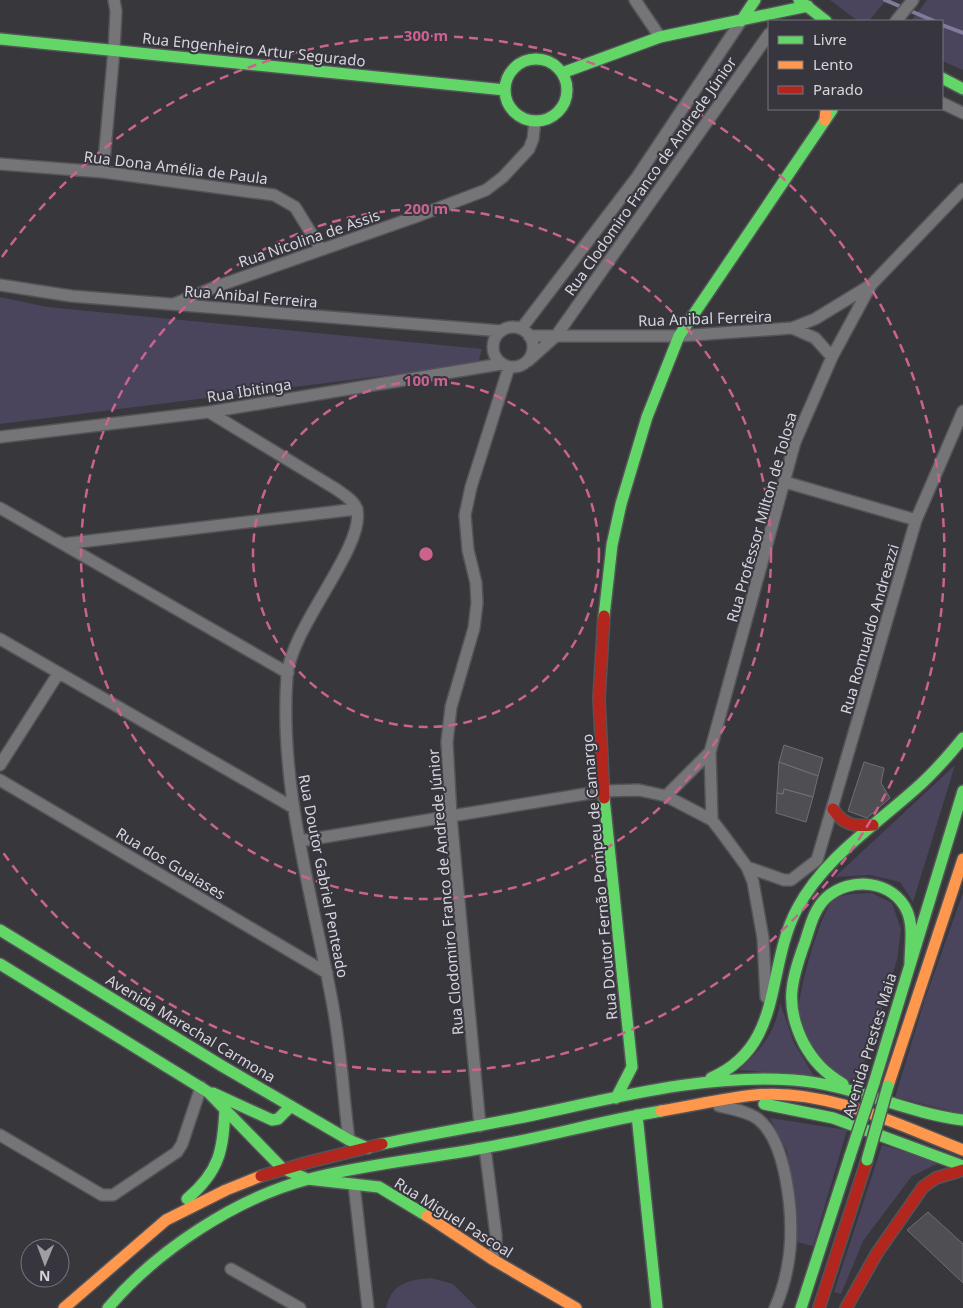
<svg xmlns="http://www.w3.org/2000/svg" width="963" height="1308" viewBox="0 0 963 1308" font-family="'Noto Sans',sans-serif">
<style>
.green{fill:#4a455d}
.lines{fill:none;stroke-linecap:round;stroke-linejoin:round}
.stream{stroke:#827a9b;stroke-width:4}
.building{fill:#4f4e52;stroke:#6f6f72}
.street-casing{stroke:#545358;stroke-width:14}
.fast-casing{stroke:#545358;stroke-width:14}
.slow-casing{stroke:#545358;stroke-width:14}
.jam-casing{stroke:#545358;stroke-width:14}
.street{stroke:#757578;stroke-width:11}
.fast{stroke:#63d668;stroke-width:11}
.slow{stroke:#ff974d;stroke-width:11}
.jam{stroke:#b3261e;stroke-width:11}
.fast-bridge-casing{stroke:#545358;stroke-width:14;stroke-linecap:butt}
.fast-bridge{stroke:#63d668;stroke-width:11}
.ring{fill:none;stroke:#ca648e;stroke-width:2.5;stroke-dasharray:9 6}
.labels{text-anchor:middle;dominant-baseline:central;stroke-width:4;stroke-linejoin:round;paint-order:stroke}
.street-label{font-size:15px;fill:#d7d5db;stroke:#37353e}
.centre{fill:#ca648e;stroke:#37353e;stroke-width:2.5}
.ring-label{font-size:15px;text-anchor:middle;font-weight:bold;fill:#ca648e;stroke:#37353e;stroke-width:4;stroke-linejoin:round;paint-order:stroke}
</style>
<rect width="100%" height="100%" fill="#38373c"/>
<path class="green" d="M 830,0 L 886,0 L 869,21 L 858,21 Z
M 927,0 L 963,0 L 963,70 L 942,61 L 942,21 L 911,21 Z
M 0,297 L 47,307 L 482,349 L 478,364 L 0,424 Z
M 955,765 L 913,902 L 900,882 L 870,875 L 835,877 Z
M 872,893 L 892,903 L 901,929 L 897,960 L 857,1085 C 848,1079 825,1068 819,1060 C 812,1050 803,1031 799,1019 C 795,1001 819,916 832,902 C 842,892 859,894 872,893 Z
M 963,893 L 963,1114 L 895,1097 L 925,999 Z
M 780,1003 L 794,1043 L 814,1076 L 739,1070 C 761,1049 775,1034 780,1003 Z
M 770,1118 L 847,1130 L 813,1246 L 797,1242 L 795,1197 L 787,1151 Z
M 882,1145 L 941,1162 L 912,1176 L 863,1241 L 841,1294 L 834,1292 Z
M 431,1278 L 453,1284 L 477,1308 L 386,1308 C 392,1283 408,1280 431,1278 Z"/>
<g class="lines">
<path class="stream" d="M 885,0 L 934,21
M 942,25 L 963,33"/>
</g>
<path class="building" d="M 784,745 L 823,758 L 818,776 L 779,762 Z
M 779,762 L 818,776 L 813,797 L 784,789 L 783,794 L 777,793 Z
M 864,762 L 884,768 L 881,783 L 890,798 L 867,818 L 848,811 Z
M 784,789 L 813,797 L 806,822 L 776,813 L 777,793 L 783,794 Z
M 928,1212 L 963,1244 L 963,1283 L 907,1230 Z"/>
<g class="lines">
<defs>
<path id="street" d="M 635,0 L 660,37
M 896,21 L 913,0
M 942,103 L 963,113
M 0,164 L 103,172 L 274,195 L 295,207 L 321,249
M 103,172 L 114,50 L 116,11 L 114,0
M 0,285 L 71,296 L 501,331
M 174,304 L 215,287 L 415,217 L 486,190 L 503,177 L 529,149 L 533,139 L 535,121
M493 347a20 20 0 1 1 40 0a20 20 0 1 1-40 0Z
M 792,328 L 815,338 L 832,357
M 521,329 L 637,177 L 741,21
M 529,336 L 679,336 L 792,328 L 815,319 L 869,286
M 528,361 L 556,336 L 769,34
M 209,412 L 336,489 C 343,494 355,501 357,510 C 365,547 291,627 287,676 C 279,786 312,894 332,1001 C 341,1047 343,1094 349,1140
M 0,437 L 209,412 L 501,364
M 785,482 L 916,520
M 0,508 L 288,673
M 63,544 L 357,509
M 0,639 L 294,808
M 0,765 L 58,674
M 0,780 L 327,973
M 666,796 L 710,752
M 712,820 L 710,752 L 795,442 L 832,357 L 871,285 L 963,189
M 300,841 L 603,791 L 639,790 L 666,796 L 712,820 L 722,833 L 747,867 L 753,882 L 763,938 L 766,997
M 747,867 L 784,880 L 791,880 L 817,860 L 916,520 L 963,411
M 719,1106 C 732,1109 747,1111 758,1119 C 787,1142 793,1214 790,1249 C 788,1269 783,1290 775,1308
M 480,1126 L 451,816 L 447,742 L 451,707 L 474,628 L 477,603 L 476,583 L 468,550 L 465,515 L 471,487 L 509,367
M 0,1135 L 102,1195 L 113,1195 L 177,1152 L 182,1144 L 201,1087
M 485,1148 L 496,1235 L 496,1247 L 492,1259
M 354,1184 L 368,1308
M 231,1269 L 300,1308"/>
<path id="fast" d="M 799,0 L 826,21
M 741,21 L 755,0
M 0,39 L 505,90
M505 90a31 31 0 1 1 62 0a31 31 0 1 1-62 0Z
M 562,73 L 660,37 L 808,6
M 942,78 L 963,89
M 604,616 L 612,545 L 621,504 L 647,417 L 679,336 L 832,110
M 604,798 L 632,1067 L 616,1098
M 0,930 L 222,1066 L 349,1140 L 368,1148
M 0,964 L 208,1092 L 282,1168 L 307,1179 L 379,1187 L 427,1216
M 711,1078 C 785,1046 765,969 797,909 C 825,856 879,823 922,783 C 937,769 950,754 963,738
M 874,1083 L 963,791
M 843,1084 C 825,1073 814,1062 804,1044 C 784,1005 791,981 805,942 C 810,927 814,909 826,898 C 850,876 893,880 907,911 C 914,927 910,947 910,964
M 213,1093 L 272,1120 L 278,1119 L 291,1106
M 764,1104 L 833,1118 L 963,1166
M 637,1115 L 657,1308
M 382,1144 C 434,1133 487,1125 538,1114 C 622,1096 707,1074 793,1080 C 852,1084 905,1113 963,1120
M 187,1199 C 220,1171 223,1150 225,1109
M 108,1308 C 156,1251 236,1198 309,1179 C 366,1164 425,1159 483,1148 C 543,1138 601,1121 661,1111
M 801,1308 L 850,1156"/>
<path id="slow" d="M 825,120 L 826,109
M 888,1086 L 963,859
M 661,1111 C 692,1106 724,1098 755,1095 C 827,1088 898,1125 963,1150
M 427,1216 L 492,1259 L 576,1308
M 64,1308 L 166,1220 L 226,1190 L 261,1176"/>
<path id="jam" d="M 604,798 L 599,698 L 604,616
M 833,809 C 843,825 855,827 873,825
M 261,1176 L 309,1162 L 382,1144
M 819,1308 L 867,1160
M 846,1308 L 877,1253 L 923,1187 L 936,1178 L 963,1170"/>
</defs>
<use href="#street" class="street-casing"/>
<use href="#fast" class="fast-casing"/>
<use href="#slow" class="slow-casing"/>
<use href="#jam" class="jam-casing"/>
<use href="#street" class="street"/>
<use href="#fast" class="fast"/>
<use href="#slow" class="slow"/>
<use href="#jam" class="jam"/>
<defs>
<path id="fast-bridge" d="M 850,1156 L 874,1083
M 867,1160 L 888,1086"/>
</defs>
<use href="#fast-bridge" class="fast-bridge-casing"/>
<use href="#fast-bridge" class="fast-bridge"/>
</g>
<g class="ring">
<circle cx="426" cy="554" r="173"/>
<circle cx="426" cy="554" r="345"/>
<path d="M2 257A518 518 0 1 1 2 851"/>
</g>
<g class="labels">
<g class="street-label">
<text transform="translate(254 49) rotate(6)">Rua Engenheiro Artur Segurado</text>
<text transform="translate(176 167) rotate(7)">Rua Dona Amélia de Paula</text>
<text transform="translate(650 176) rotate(-55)">Rua Clodomiro Franco de Andrede Júnior</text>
<text transform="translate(309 238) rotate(-19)">Rua Nicolina de Assis</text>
<text transform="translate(251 296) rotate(5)">Rua Anibal Ferreira</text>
<text transform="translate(705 318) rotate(-2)">Rua Anibal Ferreira</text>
<text transform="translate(249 390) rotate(-9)">Rua Ibitinga</text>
<text transform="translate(761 517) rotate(-74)">Rua Professor Milton de Tolosa</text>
<text transform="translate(869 629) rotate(-74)">Rua Romualdo Andreazzi</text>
<text transform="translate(171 863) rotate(31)">Rua dos Guaiases</text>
<text transform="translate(324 876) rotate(79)">Rua Doutor Gabriel Penteado</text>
<text transform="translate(599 877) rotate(-95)">Rua Doutor Fernão Pompeu de Camargo</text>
<text transform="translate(445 892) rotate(-95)">Rua Clodomiro Franco de Andrede Júnior</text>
<text transform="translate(191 1028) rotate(31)">Avenida Marechal Carmona</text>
<text transform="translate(869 1045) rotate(-73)">Avenida Prestes Maia</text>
<text transform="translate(454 1217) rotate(32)">Rua Miguel Pascoal</text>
</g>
</g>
<circle cx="426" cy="554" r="8" class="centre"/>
<g class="ring-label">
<text x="426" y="41">300 m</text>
<text x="426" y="214">200 m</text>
<text x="426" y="386">100 m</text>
</g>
<rect x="768" y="20" width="175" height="90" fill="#37353e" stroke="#77757d"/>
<rect x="778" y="36" width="25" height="8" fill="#63d668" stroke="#77757d"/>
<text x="813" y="45" font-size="15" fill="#d7d5db">Livre</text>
<rect x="778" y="61" width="25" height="8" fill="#ff974d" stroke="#77757d"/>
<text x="813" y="70" font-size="15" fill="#d7d5db">Lento</text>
<rect x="778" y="86" width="25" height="8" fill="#b3261e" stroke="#77757d"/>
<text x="813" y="95" font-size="15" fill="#d7d5db">Parado</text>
<g transform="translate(45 1263) rotate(181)"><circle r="24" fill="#37353e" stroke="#77757d"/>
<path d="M0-4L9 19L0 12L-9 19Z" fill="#9f9ea3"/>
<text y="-8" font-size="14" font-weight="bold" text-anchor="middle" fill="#d7d5db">N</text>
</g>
</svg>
